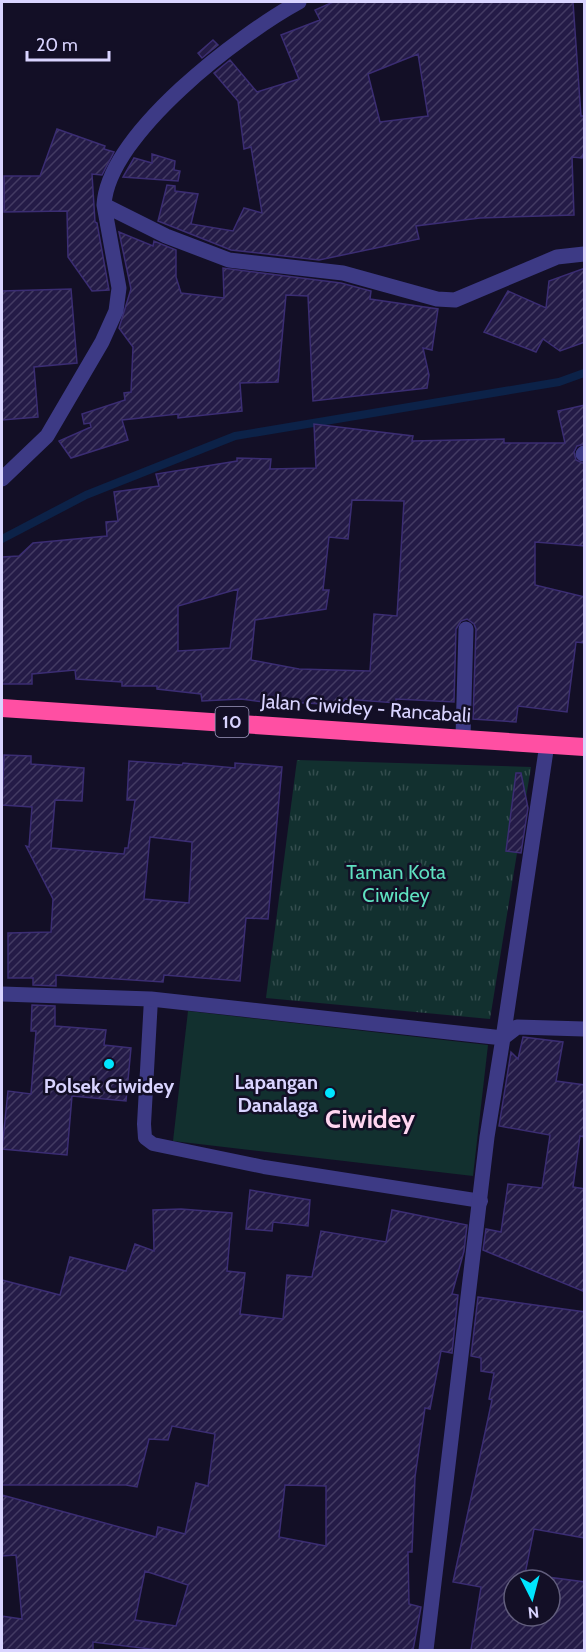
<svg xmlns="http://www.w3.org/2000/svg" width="586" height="1652" viewBox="0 0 586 1652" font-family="Cabin,sans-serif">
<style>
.grass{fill:url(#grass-tufts)}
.garden{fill:#12302f}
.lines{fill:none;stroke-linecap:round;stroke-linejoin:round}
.stream{stroke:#0c2248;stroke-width:8}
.building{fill:url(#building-hatch);stroke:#3b2d73;stroke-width:1.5;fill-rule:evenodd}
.lane{stroke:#3d3a85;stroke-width:14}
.street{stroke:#3d3a85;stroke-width:15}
.highway{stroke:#ff4fa3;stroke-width:18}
.poi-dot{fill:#00e5ff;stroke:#130f26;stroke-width:2}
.labels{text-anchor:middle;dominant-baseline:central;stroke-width:5;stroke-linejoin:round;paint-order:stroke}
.shield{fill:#130f26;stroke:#9e99be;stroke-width:1.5}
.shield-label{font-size:18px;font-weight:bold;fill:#d9d4ff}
.street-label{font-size:20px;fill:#d9d4ff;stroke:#130f26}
.park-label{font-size:20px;fill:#5fe0c0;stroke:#130f26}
.poi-label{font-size:20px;font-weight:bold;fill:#d9d4ff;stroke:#130f26;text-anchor:end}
.district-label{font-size:26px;font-weight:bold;fill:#ffd6f0;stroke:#130f26}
</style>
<defs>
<pattern id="grass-tufts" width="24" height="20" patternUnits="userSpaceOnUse" patternTransform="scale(1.5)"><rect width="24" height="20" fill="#12302f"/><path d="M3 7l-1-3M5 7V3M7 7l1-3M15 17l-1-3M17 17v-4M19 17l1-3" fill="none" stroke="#344d4e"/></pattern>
<pattern id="building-hatch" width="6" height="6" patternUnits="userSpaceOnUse" patternTransform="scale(1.5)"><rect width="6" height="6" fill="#241b47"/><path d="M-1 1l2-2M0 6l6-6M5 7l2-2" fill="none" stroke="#433b63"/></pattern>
</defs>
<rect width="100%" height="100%" fill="#130f26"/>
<path class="grass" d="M 297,760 L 531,767 L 490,1019 L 266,998 Z"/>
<path class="garden" d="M 188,1011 L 488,1045 L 473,1176 L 173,1141 Z"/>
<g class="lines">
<path class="stream" d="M 2,539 L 86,495 L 235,436 L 559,382 L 584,373"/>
</g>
<path class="building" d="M 333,2 L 573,2 L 581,116 L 585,116 L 585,149 L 582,158 L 572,157 L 574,215 L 480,218 L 416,226 L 419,239 L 319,260 L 231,250 L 158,221 L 167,185 L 175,186 L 175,191 L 198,194 L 191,224 L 233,231 L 244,208 L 262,213 L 251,147 L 244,149 L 238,101 L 214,73 L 230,60 L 257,92 L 299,79 L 281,35 L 320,20 L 315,10 ZM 418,54 L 428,116 L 380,122 L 368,74 Z
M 213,40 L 218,45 L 202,58 L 198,53 Z
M 57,129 L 105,146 L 104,149 L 114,152 L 102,175 L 92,174 L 95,222 L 97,223 L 109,290 L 92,291 L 68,257 L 67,211 L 4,212 L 4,176 L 40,176 Z
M 152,154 L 175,161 L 174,170 L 180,171 L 178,181 L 123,177 L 134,158 L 152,163 Z
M 119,232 L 153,246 L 154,241 L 176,250 L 176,277 L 181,293 L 224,298 L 223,268 L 341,283 L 371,291 L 370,299 L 438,309 L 432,350 L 423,348 L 429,375 L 427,388 L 313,401 L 308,296 L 286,295 L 278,382 L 240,383 L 242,411 L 178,418 L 178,414 L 122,420 L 128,440 L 71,458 L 59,441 L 91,427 L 90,423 L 84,424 L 82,414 L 125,400 L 124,393 L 131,392 L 133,347 L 119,328 L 131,289 Z
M 585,268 L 585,342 L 560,351 L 543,339 L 536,352 L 484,332 L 508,291 L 546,308 L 549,281 Z
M 71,289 L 77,363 L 34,367 L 38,417 L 2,420 L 2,291 Z
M 585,405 L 585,444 L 577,446 L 574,452 L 576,460 L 585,464 L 585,546 L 535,542 L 535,585 L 585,597 L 585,643 L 576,642 L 567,712 L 518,706 L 516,722 L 473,719 L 476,629 L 474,624 L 467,619 L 461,621 L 456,629 L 454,702 L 396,699 L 396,703 L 345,699 L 342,705 L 286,702 L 286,705 L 241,699 L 202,701 L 201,694 L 157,689 L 157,686 L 122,686 L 122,682 L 76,679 L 75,670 L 32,674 L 32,684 L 2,684 L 2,557 L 19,556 L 33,543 L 107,536 L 106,522 L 118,521 L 114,492 L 159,486 L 156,474 L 237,461 L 237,458 L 271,459 L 270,469 L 316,468 L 314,424 L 413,436 L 412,441 L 504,439 L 504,443 L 565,443 L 558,411 ZM 352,500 L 404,501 L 397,616 L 374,614 L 370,671 L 299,669 L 251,660 L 255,620 L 326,609 L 329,590 L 323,590 L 329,537 L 348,539 ZM 238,589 L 230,648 L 178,651 L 178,606 Z
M 4,755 L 31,756 L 31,764 L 84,768 L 82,801 L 55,800 L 51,848 L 124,854 L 125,848 L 128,848 L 135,800 L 127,800 L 129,761 L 182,765 L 183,763 L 235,768 L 235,763 L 282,767 L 268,919 L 246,918 L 240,981 L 164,975 L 163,982 L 56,975 L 56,986 L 33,985 L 33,978 L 8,978 L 8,933 L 51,932 L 53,899 L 26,846 L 29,847 L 32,807 L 2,805 ZM 150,837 L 192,842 L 189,903 L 144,899 Z
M 516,773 L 521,773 L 528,808 L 521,853 L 506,851 Z
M 32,1005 L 55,1006 L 55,1026 L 106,1030 L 104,1045 L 131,1048 L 126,1101 L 72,1096 L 67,1155 L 2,1149 L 8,1091 L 31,1094 L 36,1031 L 31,1031 Z
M 523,1037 L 563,1042 L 556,1081 L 585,1085 L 585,1137 L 580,1136 L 573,1187 L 585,1189 L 585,1292 L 483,1250 L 486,1229 L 501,1232 L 508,1184 L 542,1188 L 550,1135 L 499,1126 L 511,1052 L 518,1059 Z
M 250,1190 L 310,1200 L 308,1226 L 273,1222 L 272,1231 L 246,1229 Z
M 181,1209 L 232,1213 L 227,1271 L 245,1273 L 240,1314 L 283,1319 L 287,1275 L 312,1277 L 321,1231 L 386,1242 L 392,1210 L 467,1225 L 464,1251 L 452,1294 L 458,1295 L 452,1353 L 441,1351 L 430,1409 L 425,1408 L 415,1477 L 412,1552 L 408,1552 L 409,1604 L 421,1607 L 413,1650 L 158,1650 L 93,1642 L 93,1650 L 2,1650 L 2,1616 L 22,1619 L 16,1555 L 2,1556 L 2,1495 L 156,1537 L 158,1527 L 185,1534 L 196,1483 L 208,1486 L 215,1434 L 172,1426 L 168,1440 L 149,1439 L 137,1487 L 126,1485 L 2,1485 L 2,1280 L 60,1295 L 70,1257 L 126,1271 L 135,1244 L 154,1251 L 153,1210 ZM 285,1485 L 326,1486 L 326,1546 L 279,1537 ZM 145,1571 L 188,1585 L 176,1626 L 135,1620 Z
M 478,1297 L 585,1312 L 585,1538 L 534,1529 L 525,1574 L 585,1582 L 585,1650 L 471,1650 L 481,1587 L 453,1582 L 492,1400 L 489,1399 L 494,1373 L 481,1371 L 481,1358 L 471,1356 ZM 514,1580 L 550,1580 L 550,1616 L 514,1616 Z"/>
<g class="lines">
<path class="lane" d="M 151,999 L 144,1124 L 145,1138 L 153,1144 L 264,1167 L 481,1201"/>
<path class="street" d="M 104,205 L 166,236 L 229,260 L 343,273 L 437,299 L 455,300 L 557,257 L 584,254
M 583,454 L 584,453
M 2,479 L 47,436 L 102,342 L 116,311 L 119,288 L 104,205 C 108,134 240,34 299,2
M 463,737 L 466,629
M 2,994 L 151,999 L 503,1038 L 547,744
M 426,1650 L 487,1137 L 503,1038 L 517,1027 L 584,1029"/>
<path class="highway" d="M 2,708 L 584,747"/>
</g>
<g class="poi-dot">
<circle cx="109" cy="1064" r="6"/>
<circle cx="330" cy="1093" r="6"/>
</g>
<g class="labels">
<rect class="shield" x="215.5" y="707" width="33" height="30" rx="4.5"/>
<g class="shield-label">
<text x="232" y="722">10</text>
</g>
<g class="street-label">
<text transform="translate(366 708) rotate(4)">Jalan Ciwidey - Rancabali</text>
</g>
<g class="park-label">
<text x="396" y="872">Taman Kota<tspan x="396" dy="23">Ciwidey</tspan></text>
</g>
<g class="poi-label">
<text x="318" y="1082">Lapangan<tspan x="318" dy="23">Danalaga</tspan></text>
<text x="109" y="1086" text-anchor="middle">Polsek Ciwidey</text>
</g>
<g class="district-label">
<text x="370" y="1119">Ciwidey</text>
</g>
</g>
<rect width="586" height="1652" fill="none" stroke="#d9d4ff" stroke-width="6"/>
<g transform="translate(532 1598) rotate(174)"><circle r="28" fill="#130f26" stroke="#625e7d" stroke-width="1.5"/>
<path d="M0-4.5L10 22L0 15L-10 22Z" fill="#00e5ff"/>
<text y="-9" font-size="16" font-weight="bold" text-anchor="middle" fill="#d9d4ff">N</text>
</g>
<path d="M27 51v9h82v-9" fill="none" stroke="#d9d4ff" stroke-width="3"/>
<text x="36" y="51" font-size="18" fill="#d9d4ff" stroke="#130f26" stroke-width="4.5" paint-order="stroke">20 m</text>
</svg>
